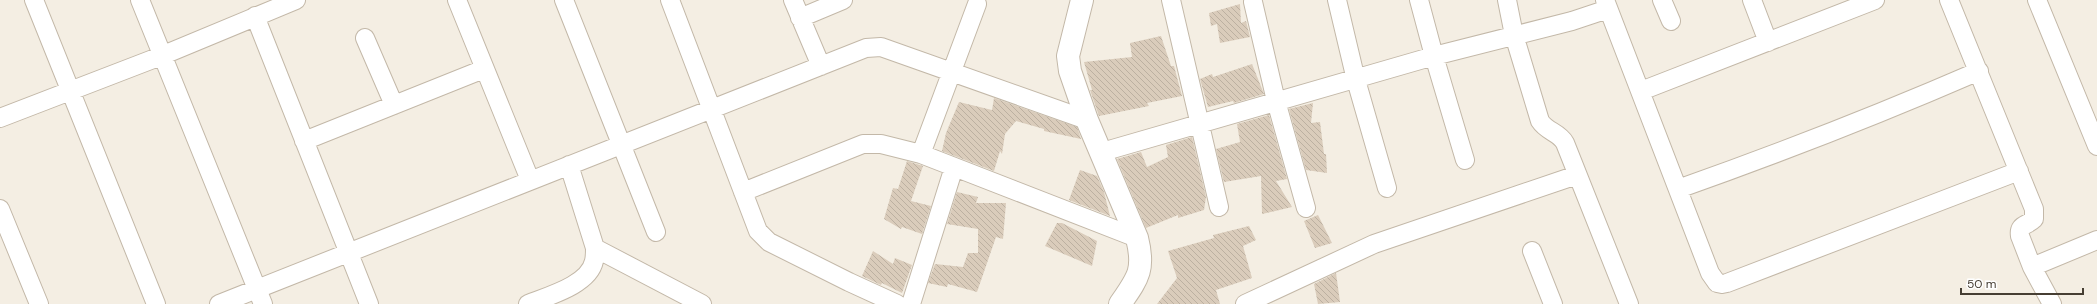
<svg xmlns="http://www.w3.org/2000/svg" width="2097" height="304" viewBox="0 0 2097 304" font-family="'DM Sans',sans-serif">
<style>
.building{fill:url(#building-back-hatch)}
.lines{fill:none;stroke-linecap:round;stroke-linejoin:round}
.minor-casing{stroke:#c3b8a8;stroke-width:20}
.tertiary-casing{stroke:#c3b8a8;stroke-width:24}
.minor{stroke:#fff;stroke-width:18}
.tertiary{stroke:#fff;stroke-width:22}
</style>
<defs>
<pattern id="building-back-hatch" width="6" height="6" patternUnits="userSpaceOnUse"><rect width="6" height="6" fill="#daccbb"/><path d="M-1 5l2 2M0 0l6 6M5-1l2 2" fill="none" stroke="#bcb0a1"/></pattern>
</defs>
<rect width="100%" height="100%" fill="#f4eee3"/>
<path class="building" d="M 1240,4 L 1241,23 L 1246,21 L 1250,37 L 1220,43 L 1217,24 L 1211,26 L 1209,13 Z
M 1161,36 L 1171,66 L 1174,66 L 1182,96 L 1147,103 L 1149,106 L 1099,116 L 1090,90 L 1092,90 L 1084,62 L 1132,57 L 1130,43 Z
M 1252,64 L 1264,94 L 1234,103 L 1233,101 L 1208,107 L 1200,79 L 1212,74 L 1213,77 Z
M 994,98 L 1077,127 L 1081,139 L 1044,131 L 1044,129 L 1016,121 L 1005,134 L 1002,154 L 1000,151 L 994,171 L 942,151 L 946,133 L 959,102 L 992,110 Z
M 1313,103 L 1311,123 L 1320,122 L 1324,154 L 1326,154 L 1327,173 L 1306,170 L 1289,109 Z
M 1269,115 L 1287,179 L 1276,181 L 1292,207 L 1262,214 L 1261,176 L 1224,182 L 1216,149 L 1240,142 L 1237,124 Z
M 1192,137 L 1206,197 L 1204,210 L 1178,218 L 1178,215 L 1146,228 L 1117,159 L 1141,152 L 1147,167 L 1168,157 L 1166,145 Z
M 907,161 L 923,166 L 911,201 L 931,206 L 922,234 L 902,227 L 901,229 L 884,219 L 893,188 L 898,189 Z
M 1080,170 L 1097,176 L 1104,192 L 1110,216 L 1069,200 Z
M 957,192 L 978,197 L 976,203 L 1006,203 L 1003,239 L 996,237 L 977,292 L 948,284 L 947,287 L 928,283 L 935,264 L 963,267 L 968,253 L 978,253 L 978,229 L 947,224 Z
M 1318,215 L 1332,243 L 1315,248 L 1304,221 Z
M 1057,223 L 1062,223 L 1097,241 L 1092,266 L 1045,246 Z
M 1249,226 L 1256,240 L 1243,246 L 1252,278 L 1216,290 L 1220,304 L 1157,304 L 1177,278 L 1168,251 L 1214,238 L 1213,235 Z
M 873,251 L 893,264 L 895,258 L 912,265 L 902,293 L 882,283 L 881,285 L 862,276 Z
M 1336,273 L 1340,302 L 1318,304 L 1314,284 Z"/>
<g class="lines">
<defs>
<path id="minor" d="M 34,0 L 156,304
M 140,0 L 263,304
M 457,0 L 530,180
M 564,0 L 656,232
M 670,0 L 758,231 L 769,242 L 849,282 L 897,304
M 793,0 L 821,66
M 1171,0 L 1219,207
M 1337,0 L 1356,80 L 1387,188
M 1419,0 L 1434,56 L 1465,160
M 1507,0 L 1514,35 L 1540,121 C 1547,132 1559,132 1565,143 L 1629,304
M 1605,0 L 1710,273 L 1717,283 L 1722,284 L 1727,283 L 2019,171
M 1662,0 L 1671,21
M 1752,0 L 1768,42
M 1949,0 L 2034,209 L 2034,219 C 2027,226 2018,224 2020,236 L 2032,267 L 2052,304
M 2037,0 L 2097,146
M 1253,2 L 1276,101 L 1306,208
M 255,16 L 369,304
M 800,18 L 843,0
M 365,38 L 394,105
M 1641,91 L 1875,0
M 0,118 L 161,56 L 296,0
M 304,141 L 484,69
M 1102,152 L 1434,56 L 1572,21 L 1608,9
M 921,154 L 977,4
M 1678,189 C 1780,153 1880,114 1979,71
M 743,192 L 863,144 L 881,144 L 921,154 L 1137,238
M 0,209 L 39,304
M 595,248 L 702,304
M 1532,251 L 1553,304
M 2032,267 L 2097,240
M 219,304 L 866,48 L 881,47 L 1087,120
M 528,304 C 548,296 589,285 594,261 C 595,257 595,252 595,248 L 569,165
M 911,304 L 954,167
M 1245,304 L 1374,244 L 1577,175"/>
<path id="tertiary" d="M 1082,0 L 1068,56 L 1070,71 L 1087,120 L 1137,238 C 1145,270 1138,278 1120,304"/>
</defs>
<use href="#minor" class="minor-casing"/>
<use href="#tertiary" class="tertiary-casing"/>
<use href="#minor" class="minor"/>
<use href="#tertiary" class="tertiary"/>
</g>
<path d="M1961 288v6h122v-6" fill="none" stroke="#463e33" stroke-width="2"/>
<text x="1967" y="288" font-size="12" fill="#463e33" stroke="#ffffff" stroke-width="3" paint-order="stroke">50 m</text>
</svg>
